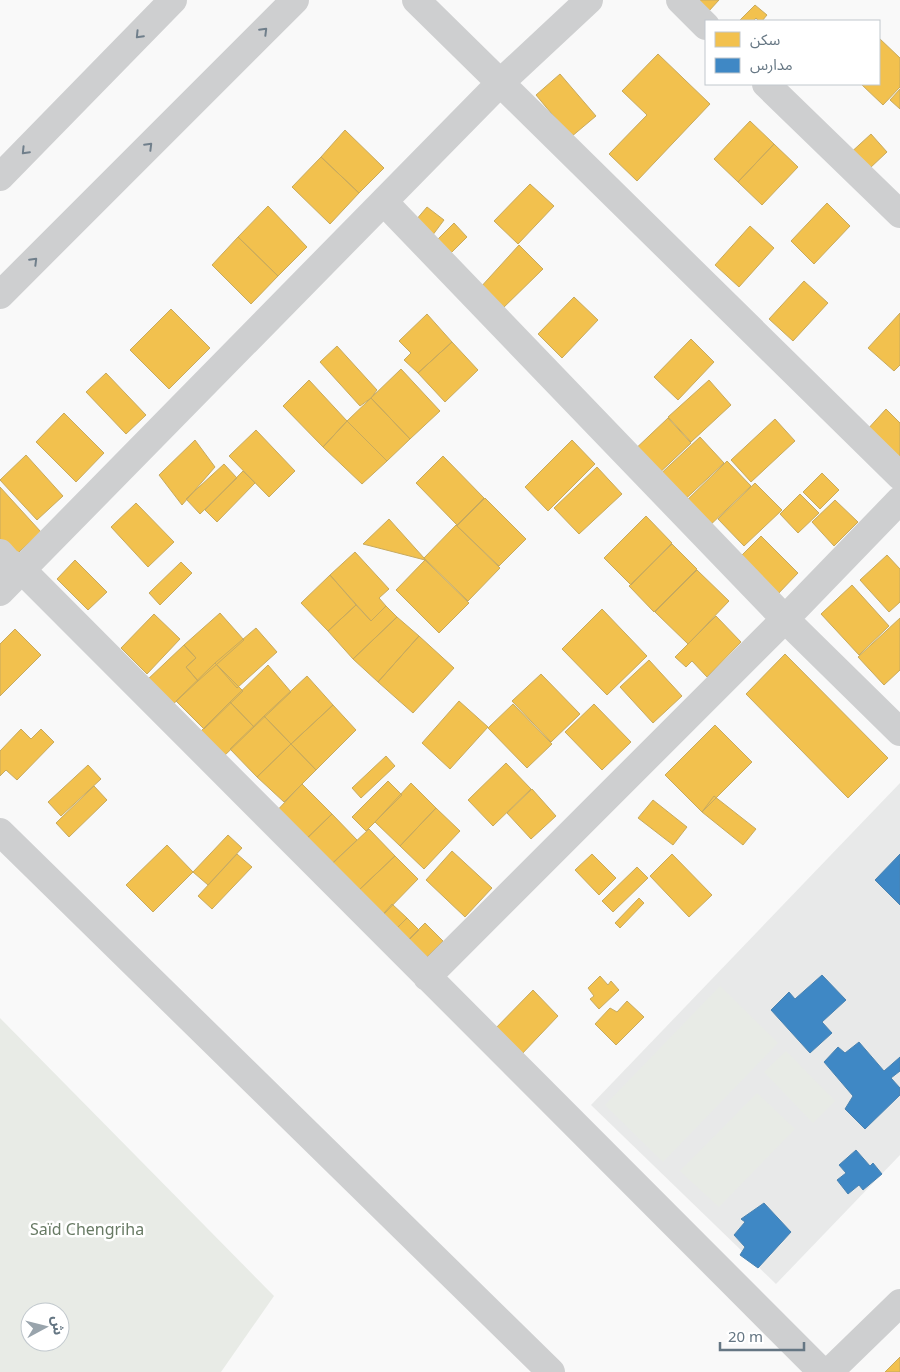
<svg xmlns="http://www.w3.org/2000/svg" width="900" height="1372" viewBox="0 0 900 1372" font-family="'Noto Sans','Noto Sans Arabic',sans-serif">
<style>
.built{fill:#e8e9e9}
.green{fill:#e8ebe6;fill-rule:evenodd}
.homes{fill:#f2c14e;stroke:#c8aa5e}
.schools{fill:#3f88c5;stroke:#4a83b1}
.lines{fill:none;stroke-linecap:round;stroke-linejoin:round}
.minor{stroke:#cecfd0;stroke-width:28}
.oneway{stroke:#707f8b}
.labels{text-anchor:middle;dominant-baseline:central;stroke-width:5;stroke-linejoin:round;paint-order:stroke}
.park-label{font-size:16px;fill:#687a64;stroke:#fff}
</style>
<rect width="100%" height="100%" fill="#f9f9f9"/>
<path class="built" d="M 900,783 L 900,1155 L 776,1284 L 591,1105 Z"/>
<path class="green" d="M 720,986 L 778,1043 L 663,1162 L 605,1105 Z
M 0,1018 L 274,1296 L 221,1372 L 0,1372 ZM 30,1312 L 60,1312 L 60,1342 L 30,1342 Z
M 786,1051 L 835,1101 L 813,1123 L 764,1072 Z
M 757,1093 L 795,1129 L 719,1207 L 680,1171 Z"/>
<path class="homes" d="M 695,0 L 719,0 L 708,12 Z
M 755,5 L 767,15 L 762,21 L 759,21 L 756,18 L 753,21 L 739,21 Z
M 879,38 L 900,58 L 900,87 L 883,105 L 861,84 L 879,84 Z
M 658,54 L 710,104 L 637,181 L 609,154 L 647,115 L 622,91 Z
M 560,74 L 596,116 L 571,137 L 536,95 Z
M 900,89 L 900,109 L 890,100 Z
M 750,121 L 774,144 L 738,182 L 714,159 Z
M 345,130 L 384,168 L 359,193 L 321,157 Z
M 871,134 L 887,152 L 852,185 L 835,167 Z
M 774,144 L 798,167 L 762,205 L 738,182 Z
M 321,157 L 359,193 L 330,224 L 292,187 Z
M 530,184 L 554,206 L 518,244 L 494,221 Z
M 827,203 L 850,226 L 814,264 L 791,241 Z
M 268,206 L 307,247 L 278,276 L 238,237 Z
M 427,207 L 444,220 L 426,244 L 410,227 Z
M 454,223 L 467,237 L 448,256 L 435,242 Z
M 750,226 L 774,248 L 739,287 L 715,265 Z
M 238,237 L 278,276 L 251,304 L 212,265 Z
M 519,245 L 543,269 L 499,312 L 479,289 Z
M 804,281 L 828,303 L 793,341 L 769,319 Z
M 574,297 L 598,320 L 562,358 L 538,334 Z
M 171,309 L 210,348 L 169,389 L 130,350 Z
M 900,313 L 900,365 L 894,371 L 868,348 Z
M 427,314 L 452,342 L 418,373 L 404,360 L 411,353 L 399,341 Z
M 691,339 L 714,362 L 678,400 L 654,377 Z
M 452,342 L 478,370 L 445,402 L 418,373 Z
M 337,346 L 377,390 L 371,398 L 360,406 L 320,362 Z
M 401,369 L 440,411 L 410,439 L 371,398 Z
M 106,373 L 146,415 L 126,434 L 86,392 Z
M 309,380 L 347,421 L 323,447 L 283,406 Z
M 709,380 L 731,405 L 691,442 L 668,417 Z
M 371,398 L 410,439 L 387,461 L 347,421 Z
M 886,409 L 900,423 L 900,462 L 866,431 Z
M 64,413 L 104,453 L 76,482 L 36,442 Z
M 668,418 L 691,443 L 653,479 L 630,454 Z
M 775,419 L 795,441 L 751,482 L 731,460 Z
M 347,421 L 387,461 L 362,484 L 323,447 Z
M 256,430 L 295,471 L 269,497 L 229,456 Z
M 700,437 L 724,463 L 678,506 L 654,480 Z
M 195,440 L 215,467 L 182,505 L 159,475 Z
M 572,440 L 595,464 L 548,511 L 525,487 Z
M 26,455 L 63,496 L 37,520 L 0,480 Z
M 443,456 L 484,498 L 457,525 L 416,483 Z
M 727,461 L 751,486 L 703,532 L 679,508 Z
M 224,464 L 237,478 L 200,514 L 186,499 Z
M 597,467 L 622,494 L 579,534 L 554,508 Z
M 243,471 L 255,483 L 217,522 L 205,510 Z
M 822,473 L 839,490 L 820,509 L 803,492 Z
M 755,483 L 782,510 L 744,546 L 718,519 Z
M 0,487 L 41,532 L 8,562 L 0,553 Z
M 800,494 L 819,513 L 798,533 L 780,514 Z
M 485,498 L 526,539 L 499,566 L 457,526 Z
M 835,500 L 858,522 L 834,546 L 812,522 Z
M 136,503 L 174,542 L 148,567 L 111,527 Z
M 646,516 L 672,543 L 631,585 L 604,558 Z
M 389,519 L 424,558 L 425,560 L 363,544 Z
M 456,525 L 500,568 L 468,601 L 424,558 Z
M 761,536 L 798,573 L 776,596 L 738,559 Z
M 672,544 L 697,569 L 654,612 L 629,586 Z
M 355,552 L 389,589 L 379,598 L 386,606 L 371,621 L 330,575 Z
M 887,555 L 900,569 L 900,602 L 889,612 L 860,580 Z
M 75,560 L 107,592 L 88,610 L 57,579 Z
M 425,560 L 469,603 L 439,633 L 396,590 Z
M 181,562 L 192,573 L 160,605 L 149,593 Z
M 697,570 L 729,601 L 688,644 L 655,612 Z
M 330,575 L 356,605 L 328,631 L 301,603 Z
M 852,585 L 889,626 L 859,655 L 821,614 Z
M 356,605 L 371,621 L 386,606 L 397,617 L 353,659 L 328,631 Z
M 602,609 L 647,656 L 607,695 L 562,649 Z
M 220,613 L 244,640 L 198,681 L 186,667 L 196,658 L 184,645 Z
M 154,614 L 180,639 L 147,674 L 121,648 Z
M 716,616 L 741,642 L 707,677 L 692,661 L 686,667 L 675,657 Z
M 397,617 L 419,636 L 378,682 L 353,659 Z
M 900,618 L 900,670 L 884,685 L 858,657 Z
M 256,628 L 277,652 L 237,688 L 215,663 Z
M 15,629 L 41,655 L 0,696 L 0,644 Z
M 419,636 L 454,668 L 413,713 L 378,682 Z
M 184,645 L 196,658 L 186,667 L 198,681 L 170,707 L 146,681 Z
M 785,654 L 888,758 L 848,798 L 746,694 Z
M 649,660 L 682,696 L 653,723 L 620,687 Z
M 215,663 L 243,691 L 204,729 L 176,701 Z
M 268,665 L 291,692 L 254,727 L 230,702 Z
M 541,674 L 580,714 L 551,742 L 512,701 Z
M 307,676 L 333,705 L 291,744 L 264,716 Z
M 459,701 L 488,727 L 450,769 L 422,743 Z
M 230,702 L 254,727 L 222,758 L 199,733 Z
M 513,704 L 552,744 L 527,768 L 488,728 Z
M 594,704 L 631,742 L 602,770 L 565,732 Z
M 333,705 L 356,730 L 316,770 L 291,744 Z
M 264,716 L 291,744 L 257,777 L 230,749 Z
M 715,725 L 752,762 L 702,812 L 665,775 Z
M 21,729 L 31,739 L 41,729 L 54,742 L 17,780 L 6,770 L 0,776 L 0,751 Z
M 291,744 L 316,770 L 284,802 L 257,777 Z
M 386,756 L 395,766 L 361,798 L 352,788 Z
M 506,763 L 531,789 L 493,826 L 468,800 Z
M 88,765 L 101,779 L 61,816 L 48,802 Z
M 388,781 L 402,795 L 366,831 L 352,817 Z
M 411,783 L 436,808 L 400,846 L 375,822 Z
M 302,784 L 332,814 L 300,845 L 272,816 Z
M 94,786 L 107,800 L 69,837 L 56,823 Z
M 532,789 L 556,816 L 531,839 L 507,813 Z
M 714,796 L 756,829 L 743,845 L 702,812 Z
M 653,800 L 687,827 L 673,845 L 638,818 Z
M 436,808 L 460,831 L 424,869 L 400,846 Z
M 332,814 L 357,840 L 324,871 L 300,845 Z
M 369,829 L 395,856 L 359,890 L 333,863 Z
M 228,835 L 242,848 L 208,885 L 193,872 Z
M 167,845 L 193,872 L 153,912 L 126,885 Z
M 452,851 L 492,888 L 465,917 L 426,880 Z
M 237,854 L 252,867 L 212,909 L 198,896 Z
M 592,854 L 616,878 L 599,895 L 575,870 Z
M 672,854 L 712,895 L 689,917 L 650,876 Z
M 395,856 L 418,879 L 383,915 L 359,890 Z
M 637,867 L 648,878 L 613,912 L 602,901 Z
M 639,898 L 644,903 L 620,928 L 615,923 Z
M 392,904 L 407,918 L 391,934 L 377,921 Z
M 407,918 L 419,930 L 403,946 L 391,934 Z
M 425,923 L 443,941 L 422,962 L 404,944 Z
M 600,976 L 608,985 L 611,981 L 619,990 L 599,1009 L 590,999 L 594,996 L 588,988 Z
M 533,990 L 558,1016 L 520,1056 L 490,1034 Z
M 627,1001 L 644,1017 L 616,1045 L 595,1024 L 610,1008 L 617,1012 Z
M 900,1357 L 900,1372 L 885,1372 Z"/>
<path class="schools" d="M 900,854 L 900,905 L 875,880 Z
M 822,975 L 846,1000 L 822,1022 L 832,1033 L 810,1053 L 771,1010 L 789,992 L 795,999 Z
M 859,1042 L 884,1071 L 900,1057 L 900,1071 L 891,1078 L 900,1088 L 900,1095 L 865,1129 L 845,1109 L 853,1096 L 824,1062 L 838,1047 L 845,1053 Z
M 856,1150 L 870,1166 L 873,1163 L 882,1174 L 863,1190 L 859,1185 L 848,1194 L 837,1180 L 846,1173 L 839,1165 Z
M 764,1203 L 791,1232 L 758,1268 L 740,1255 L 745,1247 L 734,1235 L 745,1222 L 741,1219 Z"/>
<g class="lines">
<path class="minor" d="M 416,0 L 900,476
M 680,0 L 706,26
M 766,84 L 900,214
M 0,177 L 173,0
M 384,202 L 785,619 L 900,732
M 0,295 L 295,0
M 0,553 L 8,562 L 22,570 L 822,1372
M 0,592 L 500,83 L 589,0
M 0,832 L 551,1372
M 427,977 L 785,619 L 900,500
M 829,1372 L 900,1303"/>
</g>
<defs><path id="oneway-chevron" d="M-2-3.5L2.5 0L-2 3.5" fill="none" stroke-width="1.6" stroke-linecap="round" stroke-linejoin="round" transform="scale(1.25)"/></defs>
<g class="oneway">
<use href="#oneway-chevron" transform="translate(264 31) rotate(-45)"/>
<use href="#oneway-chevron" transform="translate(139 35) rotate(134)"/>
<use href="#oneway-chevron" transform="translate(149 146) rotate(-45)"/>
<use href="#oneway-chevron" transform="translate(25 151) rotate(134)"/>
<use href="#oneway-chevron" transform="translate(34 261) rotate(-45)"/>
</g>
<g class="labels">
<g class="park-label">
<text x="87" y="1229">Saïd Chengriha</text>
</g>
</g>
<rect x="705" y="20" width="175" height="65" fill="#ffffff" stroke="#c1c8cd"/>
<rect x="715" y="32" width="25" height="15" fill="#f2c14e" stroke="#c1c8cd"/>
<text x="750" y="45" font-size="15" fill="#657683">سكن</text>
<rect x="715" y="58" width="25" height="15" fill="#3f88c5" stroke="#c1c8cd"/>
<text x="750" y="70" font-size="15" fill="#657683">مدارس</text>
<g transform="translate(45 1327) rotate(83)"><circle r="24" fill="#ffffff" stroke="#c1c8cd"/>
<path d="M0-4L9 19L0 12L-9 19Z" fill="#99a4ac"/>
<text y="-8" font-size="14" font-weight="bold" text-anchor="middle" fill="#657683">ش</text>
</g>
<path d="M720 1342v8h84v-8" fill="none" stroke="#657683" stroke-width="2.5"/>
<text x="728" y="1342" font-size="15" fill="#657683" stroke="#ffffff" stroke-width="4" paint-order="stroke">20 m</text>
</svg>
